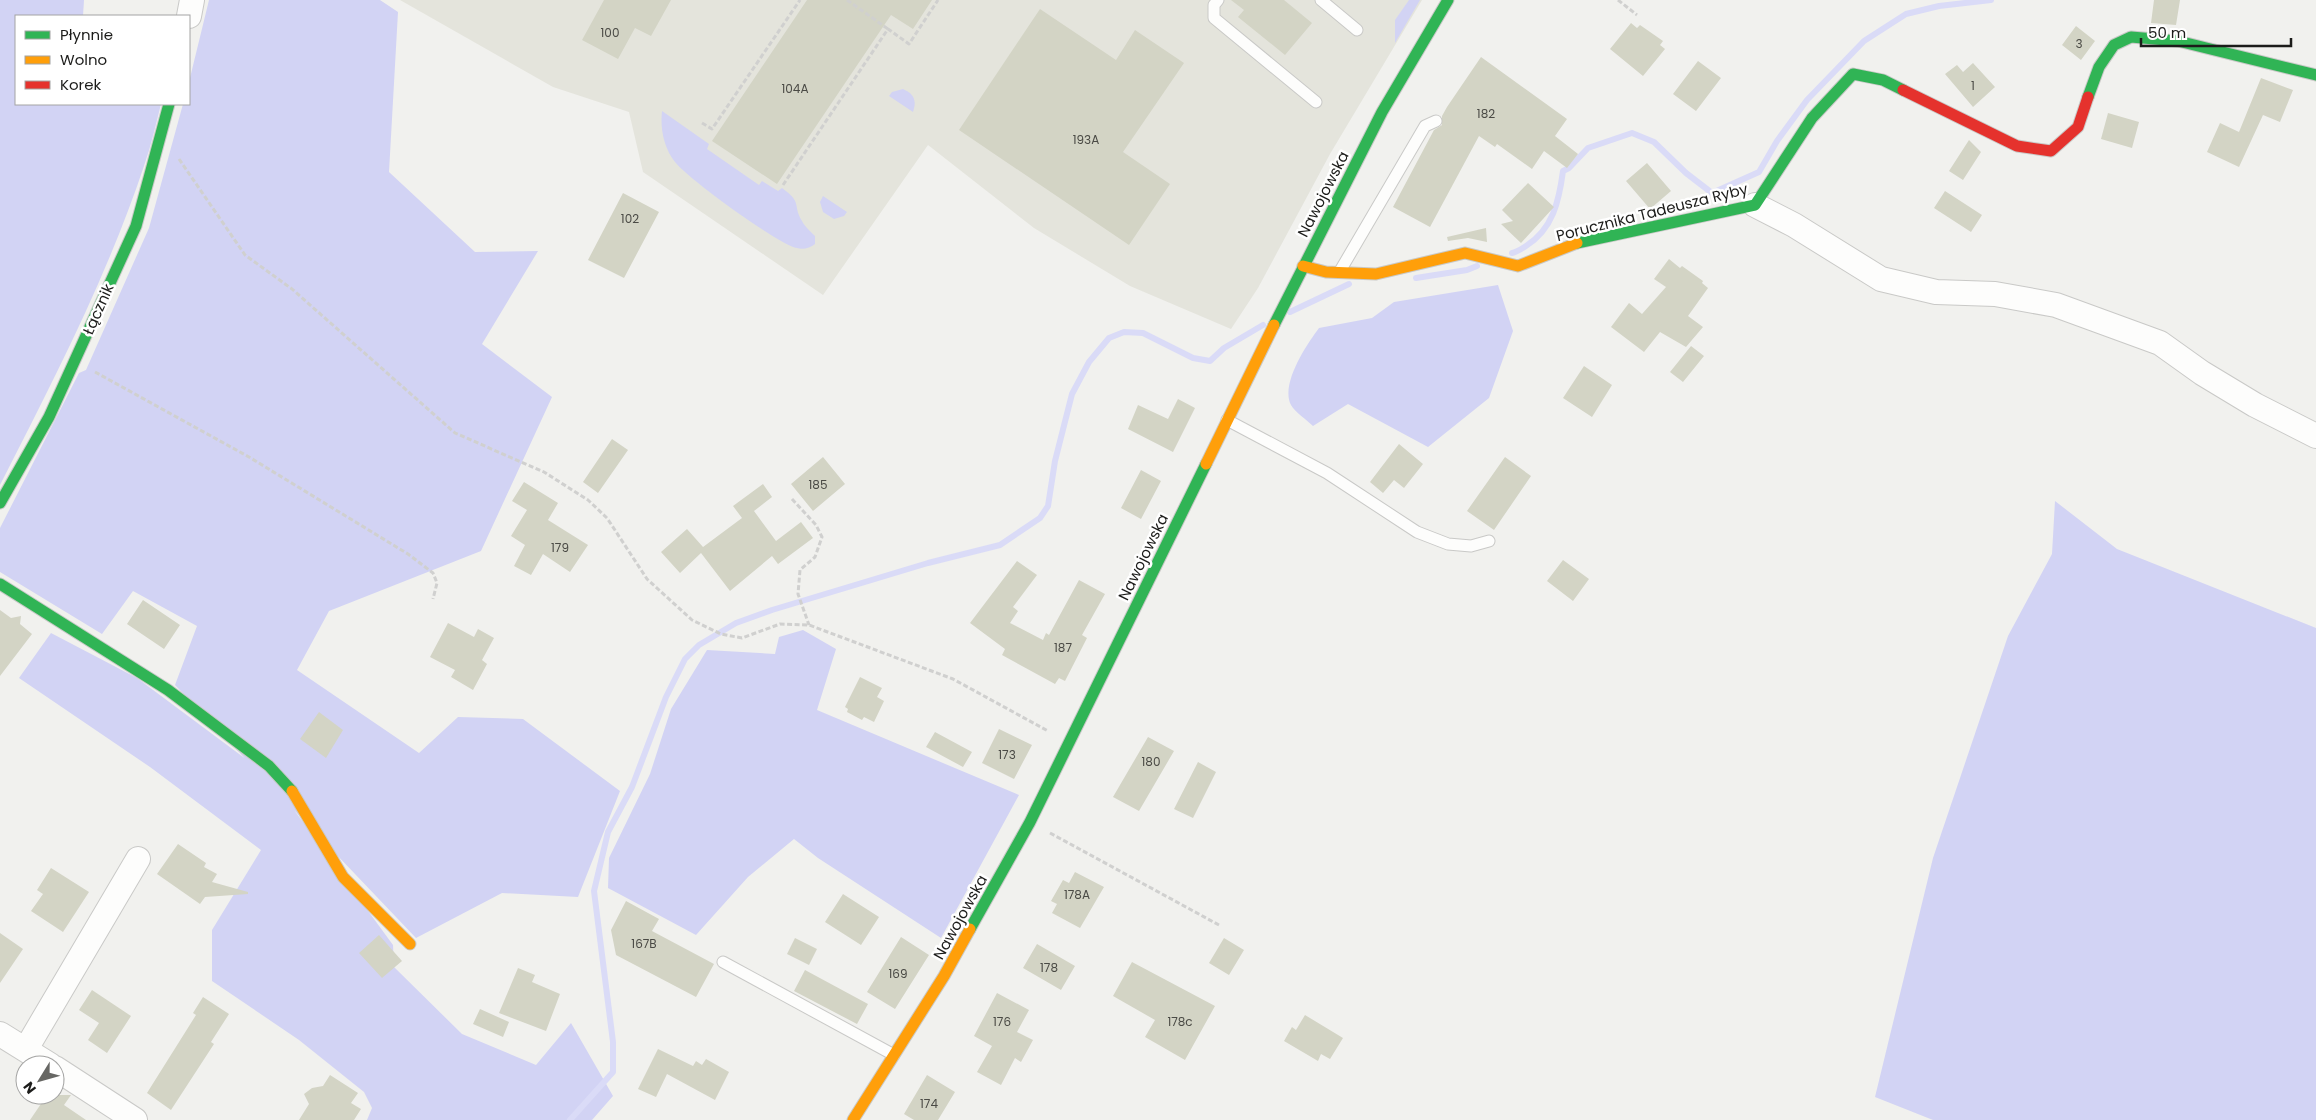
<svg xmlns="http://www.w3.org/2000/svg" width="2316" height="1120" viewBox="0 0 2316 1120" font-family="Poppins,sans-serif">
<style>
.built{fill:#e4e4dc}
.green{fill:#d2d3f4}
.lines{fill:none;stroke-linecap:round;stroke-linejoin:round}
.stream{stroke:#dadbf7;stroke-width:6}
.building{fill:#d3d4c5}
.lane-casing{stroke:#c9c9c7;stroke-width:13}
.street-casing{stroke:#c9c9c7;stroke-width:26}
.fast-casing{stroke:#c9c9c7;stroke-width:13}
.slow-casing{stroke:#c9c9c7;stroke-width:13}
.jam-casing{stroke:#c9c9c7;stroke-width:13}
.path{stroke:#d0d0cf;stroke-width:3;stroke-dasharray:5 2.5;stroke-linecap:butt}
.lane{stroke:#fdfdfc;stroke-width:11}
.street{stroke:#fdfdfc;stroke-width:24}
.fast{stroke:#30b455;stroke-width:11}
.slow{stroke:#ff9f0a;stroke-width:11}
.jam{stroke:#e5322d;stroke-width:11}
.labels{text-anchor:middle;dominant-baseline:central;stroke-width:5;stroke-linejoin:round;paint-order:stroke}
.number-label{font-size:12px;fill:#4a4a45}
.street-label{font-size:15px;fill:#1c1c1a;stroke:#fff}
</style>
<rect width="100%" height="100%" fill="#f1f1ee"/>
<path class="built" d="M 400,0 L 1422,0 L 1330,154 L 1258,288 L 1231,329 L 1130,286 L 1034,228 L 928,145 L 823,295 L 643,172 L 629,112 L 553,87 Z"/>
<path class="green" d="M 0,0 L 84,0 L 83,16 L 16,16 L 16,104 L 161,104 C 156,124 151,146 144,166 C 107,277 53,381 0,485 Z
M 209,0 L 380,0 L 398,12 L 389,172 L 475,252 L 538,251 L 482,344 L 552,397 L 481,551 L 329,611 L 297,670 L 419,753 L 458,717 L 523,719 L 620,791 L 578,897 L 502,893 L 416,938 L 175,685 L 197,626 L 133,591 L 102,634 L 0,572 L 0,528 L 79,373 L 86,370 L 149,228 L 183,104 L 189,104 L 189,82 Z
M 1409,0 L 1420,0 L 1395,43 L 1395,20 Z
M 903,89 C 914,94 917,100 913,112 L 889,96 L 892,92 Z
M 662,111 L 709,144 L 707,149 L 759,185 L 762,181 L 778,191 L 782,188 C 803,203 792,204 802,221 C 805,227 811,232 815,236 L 815,244 C 810,248 803,250 797,248 C 779,245 687,178 675,162 C 664,148 660,129 662,111 Z
M 823,196 L 847,212 L 844,216 L 834,219 L 823,212 L 820,202 Z
M 1498,285 L 1513,331 L 1489,398 L 1428,447 L 1348,404 L 1313,426 C 1307,420 1295,412 1291,405 C 1280,384 1307,344 1319,328 L 1372,318 L 1394,302 Z
M 2055,501 L 2117,549 L 2316,628 L 2316,1120 L 1933,1120 L 1875,1097 L 1933,858 L 2008,636 L 2052,554 Z
M 803,630 L 836,649 L 817,710 L 1019,795 L 941,938 L 818,858 L 794,839 L 748,877 L 696,935 L 608,888 L 609,858 L 650,774 L 671,709 L 707,650 L 775,654 L 779,637 Z
M 51,633 L 137,678 L 270,777 L 393,945 L 394,967 L 462,1034 L 536,1065 L 571,1023 L 613,1096 L 592,1120 L 367,1120 L 372,1108 L 364,1092 L 299,1040 L 212,981 L 212,930 L 261,850 L 150,767 L 19,678 Z"/>
<g class="lines">
<path class="stream" d="M 1512,253 C 1517,252 1521,249 1526,246 C 1553,229 1559,201 1563,171 L 1569,168 L 1588,148 L 1632,133 L 1654,142 L 1686,173 L 1712,193 L 1759,172 L 1777,141 L 1807,100 L 1864,41 L 1906,14 L 1939,6 L 1991,0
M 1416,278 L 1467,270 L 1477,266
M 1290,312 L 1349,284
M 570,1120 L 613,1072 L 613,1042 L 594,891 L 608,832 L 632,787 L 666,697 L 685,659 L 699,645 L 736,623 L 772,610 L 928,563 L 1000,545 L 1040,518 L 1048,506 L 1055,461 L 1072,394 L 1089,362 L 1109,338 L 1124,332 L 1143,333 L 1193,358 L 1210,361 L 1224,348 L 1263,325"/>
</g>
<path class="building" d="M 604,0 L 671,0 L 651,36 L 635,28 L 618,59 L 582,40 Z
M 807,0 L 932,0 L 913,29 L 891,15 L 777,184 L 712,141 Z
M 1231,0 L 1284,0 L 1312,23 L 1285,55 L 1238,17 L 1244,10 Z
M 2154,0 L 2180,0 L 2176,25 L 2151,23 Z
M 1040,9 L 1116,60 L 1135,30 L 1184,63 L 1123,152 L 1170,184 L 1129,245 L 959,130 Z
M 1631,23 L 1637,28 L 1640,25 L 1663,41 L 1660,45 L 1665,49 L 1643,76 L 1610,49 Z
M 2076,26 L 2095,41 L 2081,60 L 2062,45 Z
M 1481,57 L 1567,119 L 1555,136 L 1578,154 L 1567,168 L 1544,151 L 1532,169 L 1497,144 L 1495,147 L 1479,136 L 1430,227 L 1393,207 L 1434,130 L 1442,125 L 1442,116 L 1447,107 Z
M 1698,61 L 1721,78 L 1696,111 L 1673,94 Z
M 1973,63 L 1995,87 L 1973,107 L 1945,74 L 1957,65 L 1963,72 Z
M 2261,78 L 2293,90 L 2280,122 L 2263,115 L 2239,167 L 2207,152 L 2220,123 L 2239,132 Z
M 2108,113 L 2139,122 L 2132,148 L 2101,139 Z
M 1969,140 L 1981,152 L 1963,180 L 1949,171 Z
M 1647,163 L 1671,191 L 1650,209 L 1626,181 Z
M 1528,183 L 1554,207 L 1521,243 L 1501,224 L 1513,221 L 1502,210 Z
M 1945,191 L 1982,215 L 1971,232 L 1934,208 Z
M 623,193 L 659,212 L 624,278 L 588,260 Z
M 1486,228 L 1487,242 L 1468,238 L 1448,241 L 1447,237 Z
M 1669,259 L 1680,268 L 1682,266 L 1703,281 L 1702,283 L 1708,288 L 1688,316 L 1703,327 L 1686,347 L 1660,332 L 1644,352 L 1611,327 L 1629,303 L 1642,314 L 1666,287 L 1654,279 Z
M 1691,346 L 1704,356 L 1683,382 L 1670,372 Z
M 1584,366 L 1612,385 L 1592,417 L 1563,398 Z
M 1178,399 L 1195,408 L 1173,452 L 1128,429 L 1138,405 L 1168,419 Z
M 612,439 L 628,450 L 598,493 L 583,482 Z
M 1399,444 L 1423,464 L 1404,488 L 1394,480 L 1383,493 L 1370,482 Z
M 823,457 L 845,484 L 813,511 L 791,484 Z
M 1505,457 L 1531,476 L 1494,530 L 1467,511 Z
M 1141,470 L 1161,481 L 1141,519 L 1121,508 Z
M 524,482 L 558,503 L 548,520 L 588,545 L 570,572 L 543,554 L 531,575 L 514,566 L 525,545 L 511,536 L 527,510 L 512,501 Z
M 763,484 L 772,497 L 754,511 L 776,541 L 801,522 L 813,538 L 778,564 L 772,556 L 730,591 L 701,553 L 680,573 L 661,552 L 687,529 L 703,547 L 742,518 L 733,506 Z
M 1563,560 L 1589,579 L 1573,601 L 1547,581 Z
M 1017,561 L 1037,575 L 1013,607 L 1018,611 L 1010,623 L 1043,640 L 1046,633 L 1049,635 L 1079,580 L 1105,594 L 1082,635 L 1087,638 L 1065,681 L 1059,678 L 1055,684 L 1002,655 L 1005,649 L 970,623 Z
M 143,600 L 180,625 L 164,649 L 127,624 Z
M 0,610 L 11,618 L 21,616 L 20,624 L 32,634 L 0,676 Z
M 448,623 L 474,637 L 478,629 L 494,638 L 482,660 L 487,664 L 473,690 L 451,677 L 455,670 L 430,657 Z
M 860,677 L 882,688 L 877,697 L 884,701 L 874,722 L 864,717 L 862,720 L 847,712 L 848,709 L 845,707 Z
M 319,712 L 343,730 L 326,758 L 300,739 Z
M 999,729 L 1032,745 L 1014,779 L 982,763 Z
M 935,732 L 972,752 L 963,767 L 926,747 Z
M 1148,737 L 1174,751 L 1139,811 L 1113,797 Z
M 1198,762 L 1216,772 L 1193,818 L 1174,809 Z
M 178,844 L 206,863 L 204,867 L 217,874 L 212,882 L 248,892 L 248,894 L 205,897 L 200,904 L 157,874 Z
M 51,868 L 89,892 L 63,932 L 31,911 L 43,894 L 37,890 Z
M 1075,872 L 1104,887 L 1080,928 L 1052,913 L 1057,904 L 1051,901 L 1063,880 L 1069,883 Z
M 843,894 L 879,917 L 861,945 L 825,922 Z
M 626,901 L 659,919 L 652,931 L 714,964 L 696,997 L 616,955 L 611,930 Z
M 0,933 L 23,949 L 0,983 Z
M 379,935 L 402,961 L 382,978 L 359,953 Z
M 901,937 L 929,955 L 895,1009 L 867,992 Z
M 795,938 L 817,949 L 809,965 L 787,954 Z
M 1224,938 L 1244,950 L 1229,975 L 1209,963 Z
M 1037,944 L 1075,966 L 1061,990 L 1023,968 Z
M 1132,962 L 1215,1006 L 1185,1060 L 1145,1037 L 1155,1020 L 1113,996 Z
M 518,968 L 535,975 L 532,982 L 560,994 L 546,1031 L 499,1013 Z
M 805,970 L 868,1004 L 857,1024 L 794,991 Z
M 92,990 L 131,1016 L 107,1053 L 88,1040 L 99,1023 L 79,1010 Z
M 997,993 L 1029,1010 L 1017,1032 L 1033,1040 L 1021,1062 L 1015,1058 L 1001,1085 L 977,1072 L 992,1046 L 974,1036 Z
M 203,997 L 229,1014 L 211,1042 L 214,1044 L 171,1110 L 147,1093 L 196,1015 L 193,1013 Z
M 480,1009 L 509,1022 L 503,1037 L 473,1024 Z
M 1305,1015 L 1343,1038 L 1330,1059 L 1321,1054 L 1318,1061 L 1284,1041 L 1292,1027 L 1296,1030 Z
M 658,1049 L 693,1066 L 696,1061 L 702,1065 L 706,1059 L 729,1072 L 715,1100 L 667,1074 L 656,1097 L 638,1089 Z
M 330,1075 L 358,1093 L 351,1103 L 361,1109 L 354,1120 L 299,1120 L 309,1104 L 304,1094 L 312,1088 L 323,1086 Z
M 927,1075 L 955,1092 L 938,1120 L 914,1120 L 904,1114 Z
M 47,1095 L 71,1095 L 64,1105 L 86,1120 L 30,1120 Z"/>
<g class="lines">
<defs>
<path id="lane" d="M 1218,0 L 1214,5 L 1214,18 L 1316,102
M 1321,0 L 1357,30
M 1340,271 L 1425,126 L 1436,121
M 1227,420 L 1327,473 L 1417,532 L 1448,544 L 1471,546 L 1489,541
M 723,962 L 894,1055"/>
<path id="street" d="M 189,16 L 192,0
M 1755,205 L 1794,225 L 1881,279 L 1936,292 L 1995,294 L 2056,305 L 2160,343 L 2202,373 L 2255,405 L 2316,436
M 0,1034 L 50,1065
M 26,1049 L 138,859
M 55,1068 L 135,1120"/>
<path id="fast" d="M 2088,97 L 2099,67 L 2114,45 L 2131,37 L 2178,41 L 2316,75
M 1577,243 L 1755,205 L 1812,118 L 1853,74 L 1883,80 L 1903,90
M 1274,325 L 1382,112 L 1448,0
M 0,503 L 49,417 L 136,226 L 169,104
M 0,584 L 168,690 L 269,766 L 292,791
M 970,929 L 1030,822 L 1206,464"/>
<path id="slow" d="M 1303,266 L 1326,272 L 1376,274 L 1465,253 L 1518,266 L 1577,243
M 1206,464 L 1274,325
M 292,791 L 343,877 L 410,944
M 853,1120 L 944,976 L 970,929"/>
<path id="jam" d="M 1903,90 L 2017,146 L 2051,151 L 2078,127 L 2088,97"/>
</defs>
<use href="#lane" class="lane-casing"/>
<use href="#street" class="street-casing"/>
<use href="#fast" class="fast-casing"/>
<use href="#slow" class="slow-casing"/>
<use href="#jam" class="jam-casing"/>
<path class="path" d="M 847,0 L 888,29
M 1618,0 L 1637,15
M 702,123 L 712,129 L 800,0
M 179,159 L 245,255 L 292,289 L 455,433 L 544,472 L 588,500 L 607,518 L 647,579 L 692,620 L 721,634 L 742,638 L 780,624 L 809,625 L 953,679 L 1048,731
M 783,185 L 888,29 L 909,44 L 938,0
M 95,372 L 249,457 L 408,554 L 433,573 L 437,583 L 433,599
M 792,499 L 816,525 L 822,537 L 815,557 L 800,570 L 798,594 L 809,625
M 1050,833 L 1219,925"/>
<use href="#lane" class="lane"/>
<use href="#street" class="street"/>
<use href="#fast" class="fast"/>
<use href="#slow" class="slow"/>
<use href="#jam" class="jam"/>
</g>
<g class="labels">
<g class="number-label">
<text x="610" y="32">100</text>
<text x="2079" y="43">3</text>
<text x="1973" y="85">1</text>
<text x="795" y="88">104A</text>
<text x="1486" y="113">182</text>
<text x="1086" y="139">193A</text>
<text x="630" y="218">102</text>
<text x="818" y="484">185</text>
<text x="560" y="547">179</text>
<text x="1063" y="647">187</text>
<text x="1007" y="754">173</text>
<text x="1151" y="761">180</text>
<text x="1077" y="894">178A</text>
<text x="644" y="943">167B</text>
<text x="1049" y="967">178</text>
<text x="898" y="973">169</text>
<text x="1002" y="1021">176</text>
<text x="1180" y="1021">178c</text>
<text x="929" y="1103">174</text>
</g>
<g class="street-label">
<text transform="translate(1323 194) rotate(-63)">Nawojowska</text>
<text transform="translate(1652 212) rotate(-14)">Porucznika Tadeusza Ryby</text>
<text transform="translate(98 309) rotate(-66)">Łącznik</text>
<text transform="translate(1143 557) rotate(-64)">Nawojowska</text>
<text transform="translate(960 917) rotate(-61)">Nawojowska</text>
</g>
</g>
<rect x="15" y="15" width="175" height="90" fill="#ffffff" stroke="#a4a4a3"/>
<rect x="25" y="31" width="25" height="8" fill="#30b455" stroke="#a4a4a3"/>
<text x="60" y="40" font-size="15" fill="#1c1c1a">Płynnie</text>
<rect x="25" y="56" width="25" height="8" fill="#ff9f0a" stroke="#a4a4a3"/>
<text x="60" y="65" font-size="15" fill="#1c1c1a">Wolno</text>
<rect x="25" y="81" width="25" height="8" fill="#e5322d" stroke="#a4a4a3"/>
<text x="60" y="90" font-size="15" fill="#1c1c1a">Korek</text>
<g transform="translate(40 1080) rotate(233)"><circle r="24" fill="#ffffff" stroke="#a4a4a3"/>
<path d="M0-4L9 19L0 12L-9 19Z" fill="#676764"/>
<text y="-8" font-size="14" font-weight="bold" text-anchor="middle" fill="#1c1c1a">N</text>
</g>
<path d="M2141 38v8h150v-8" fill="none" stroke="#1c1c1a" stroke-width="2.5"/>
<text x="2148" y="38" font-size="15" fill="#1c1c1a" stroke="#ffffff" stroke-width="4" paint-order="stroke">50 m</text>
</svg>
